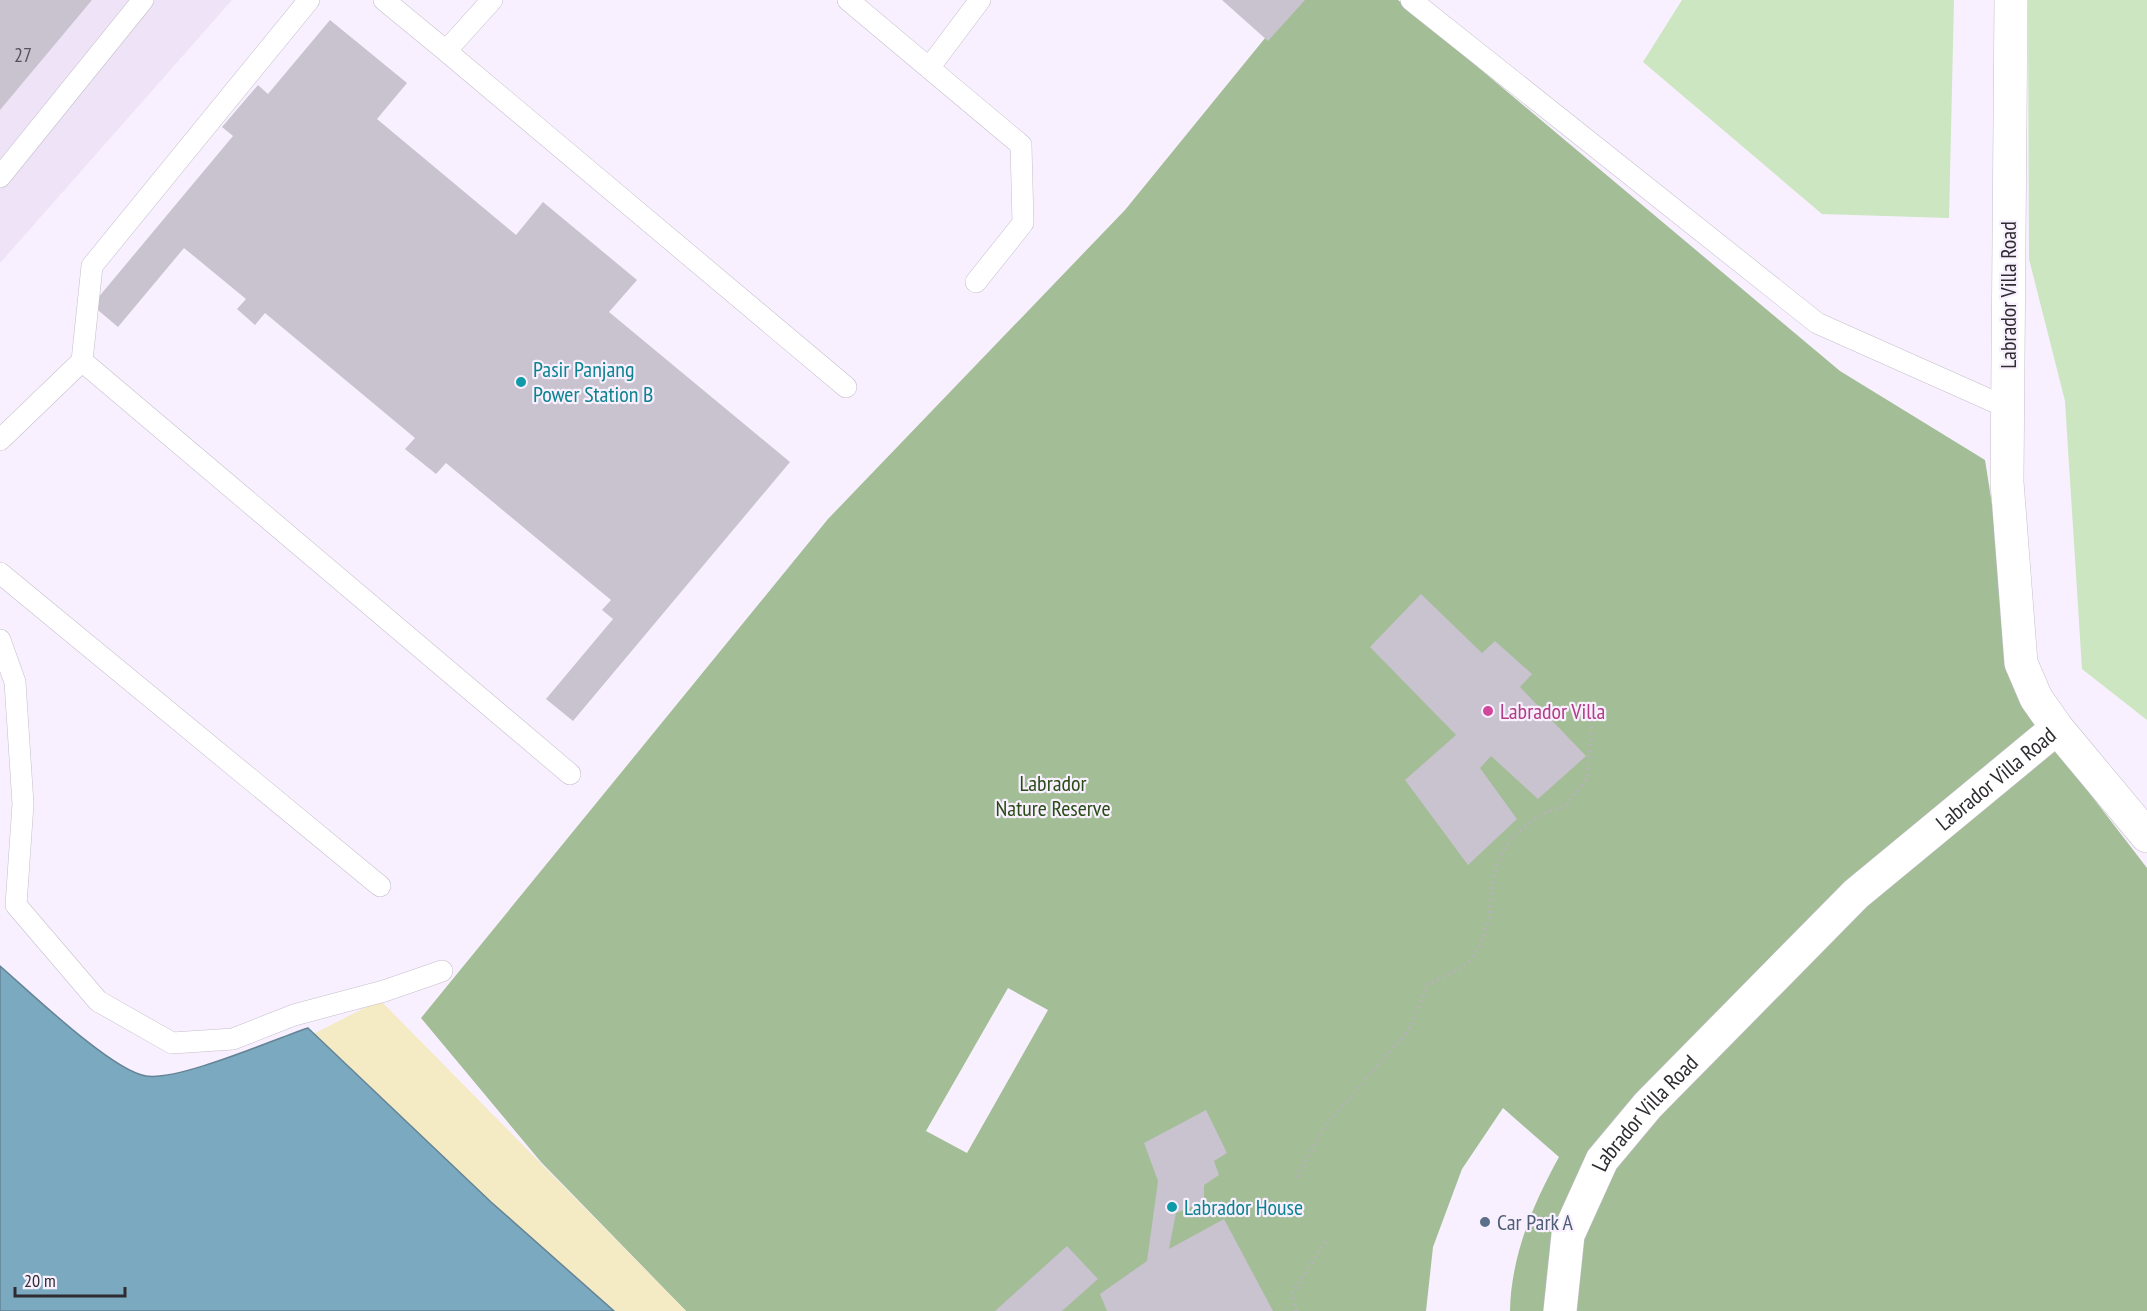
<svg xmlns="http://www.w3.org/2000/svg" width="2147" height="1311" viewBox="0 0 2147 1311" font-family="'PT Sans Narrow',sans-serif">
<style>
.built{fill:#eee3f7}
.green{fill:#cbe6c0}
.forest{fill:#a3bd97;fill-rule:evenodd}
.sand{fill:#f4eac4}
.water{fill:#7aa9c0;stroke:#648495;stroke-width:1.5}
.building{fill:#c9c2cf}
.lines{fill:none;stroke-linecap:round;stroke-linejoin:round}
.lane-casing{stroke:#c5becb;stroke-width:22}
.street-casing{stroke:#c5becb;stroke-width:34}
.path{stroke:#b8b1bc;stroke-width:4;stroke-dasharray:1.5 4.5;stroke-linecap:butt}
.lane{stroke:#fff;stroke-width:21}
.street{stroke:#fff;stroke-width:33}
.culture-dot{fill:#0f9aa8;stroke:#f8f0fe;stroke-width:2}
.hotel-dot{fill:#d1479c;stroke:#f8f0fe;stroke-width:2}
.service-dot{fill:#5c6f8a;stroke:#f8f0fe;stroke-width:2}
.labels{text-anchor:middle;dominant-baseline:central;stroke-width:4.5;stroke-linejoin:round;paint-order:stroke}
.number-label{font-size:20px;fill:#565258}
.street-label{font-size:22px;fill:#2f2c31;stroke:#f8f0fe}
.culture-label{font-size:22px;fill:#0d838f;stroke:#f8f0fe;text-anchor:start}
.hotel-label{font-size:22px;fill:#b23c85;stroke:#f8f0fe;text-anchor:start}
.park-label{font-size:22px;fill:#294b16;stroke:#f8f0fe}
.service-label{font-size:22px;fill:#4e5e75;stroke:#f8f0fe;text-anchor:start}
</style>
<rect width="100%" height="100%" fill="#f8f0fe"/>
<path class="built" d="M 0,0 L 232,0 L 0,263 Z"/>
<path class="green" d="M 1682,0 L 1954,0 L 1949,218 L 1822,214 L 1643,62 Z
M 2028,0 L 2147,0 L 2147,720 L 2082,669 L 2065,401 L 2029,259 Z"/>
<path class="forest" d="M 1296,0 L 1398,0 L 1840,371 L 1985,460 L 2024,708 L 2147,868 L 2147,1311 L 1510,1311 C 1511,1256 1533,1204 1559,1157 L 1503,1108 L 1462,1169 L 1433,1247 L 1426,1311 L 686,1311 L 541,1162 L 421,1018 L 828,519 L 1125,210 ZM 1008,988 L 1048,1010 L 967,1153 L 926,1131 Z"/>
<path class="sand" d="M 380,1000 L 686,1311 L 542,1311 L 264,1059 Z"/>
<path class="water" d="M 0,966 C 29,991 112,1071 146,1076 C 179,1081 272,1040 308,1028 L 491,1202 L 614,1311 L 0,1311 Z"/>
<path class="building" d="M 0,0 L 92,0 L 0,110 Z
M 1222,0 L 1305,0 L 1268,41 Z
M 330,20 L 407,83 L 377,119 L 516,235 L 543,202 L 637,280 L 609,312 L 790,462 L 573,721 L 546,699 L 613,619 L 602,610 L 611,600 L 446,463 L 436,474 L 405,449 L 415,438 L 265,313 L 255,325 L 237,309 L 246,299 L 184,248 L 118,327 L 92,305 L 233,136 L 222,127 L 258,85 L 268,94 Z
M 1421,594 L 1482,653 L 1495,641 L 1532,674 L 1520,687 L 1586,756 L 1538,799 L 1491,756 L 1480,768 L 1517,819 L 1468,865 L 1405,780 L 1456,735 L 1370,647 Z
M 1206,1110 L 1227,1153 L 1214,1161 L 1219,1175 L 1204,1185 L 1204,1202 L 1176,1213 L 1169,1249 L 1224,1219 L 1273,1311 L 1107,1311 L 1100,1294 L 1147,1261 L 1158,1181 L 1144,1143 Z
M 1067,1246 L 1098,1279 L 1062,1311 L 995,1311 Z"/>
<g class="lines">
<defs>
<path id="lane" d="M 384,0 L 446,51 L 492,0
M 848,0 L 1021,145 L 1023,223 L 976,282
M 1411,0 L 1817,323 L 2008,408
M 446,51 L 846,387
M 929,68 L 980,0
M 0,177 L 143,0
M 82,361 L 570,774
M 0,440 L 82,361 L 92,266 L 309,0
M 0,573 L 380,886
M 0,640 L 15,682 L 23,804 L 16,905 L 98,1001 L 172,1043 L 233,1039 L 294,1015 L 384,991 L 442,971"/>
<g id="street">
<path d="M 2011,0 L 2007,482 L 2021,663 L 2036,698 L 2057,728 L 2147,836"/>
<path id="s1" d="M 1560,1311 L 1568,1235 L 1602,1160 L 1648,1105 L 1856,894 L 2057,728"/>
</g>
</defs>
<use href="#lane" class="lane-casing"/>
<use href="#street" class="street-casing"/>
<path class="path" d="M 1297,1177 L 1323,1129 L 1411,1027 L 1427,985 C 1439,978 1458,972 1468,962 C 1507,920 1473,869 1522,829 C 1539,816 1546,811 1566,806 L 1587,778 L 1593,713
M 1296,1311 L 1292,1294 L 1326,1240"/>
<use href="#lane" class="lane"/>
<use href="#street" class="street"/>
</g>
<g class="culture-dot">
<circle cx="521" cy="382" r="6"/>
<circle cx="1172" cy="1207" r="6"/>
</g>
<circle class="hotel-dot" cx="1488" cy="711" r="6"/>
<circle class="service-dot" cx="1485" cy="1222" r="6"/>
<g class="labels">
<g class="number-label">
<text x="23" y="55">27</text>
</g>
<g class="street-label">
<text transform="translate(2008 295) rotate(-90)">Labrador Villa Road</text>
<text stroke="none"><textPath href="#s1" startOffset="708">Labrador Villa Road</textPath></text>
<text stroke="none"><textPath href="#s1" startOffset="222">Labrador Villa Road</textPath></text>
</g>
<g class="culture-label">
<text x="533" y="369">Pasir Panjang<tspan x="533" dy="25">Power Station B</tspan></text>
<text x="1184" y="1207">Labrador House</text>
</g>
<g class="hotel-label">
<text x="1500" y="711">Labrador Villa</text>
</g>
<g class="park-label">
<text x="1053" y="783">Labrador<tspan x="1053" dy="25">Nature Reserve</tspan></text>
</g>
<g class="service-label">
<text x="1497" y="1222">Car Park A</text>
</g>
</g>
<path d="M15 1287v9h110v-9" fill="none" stroke="#2f2c31" stroke-width="3"/>
<text x="24" y="1287" font-size="18" fill="#2f2c31" stroke="#f8f0fe" stroke-width="4.5" paint-order="stroke">20 m</text>
</svg>
